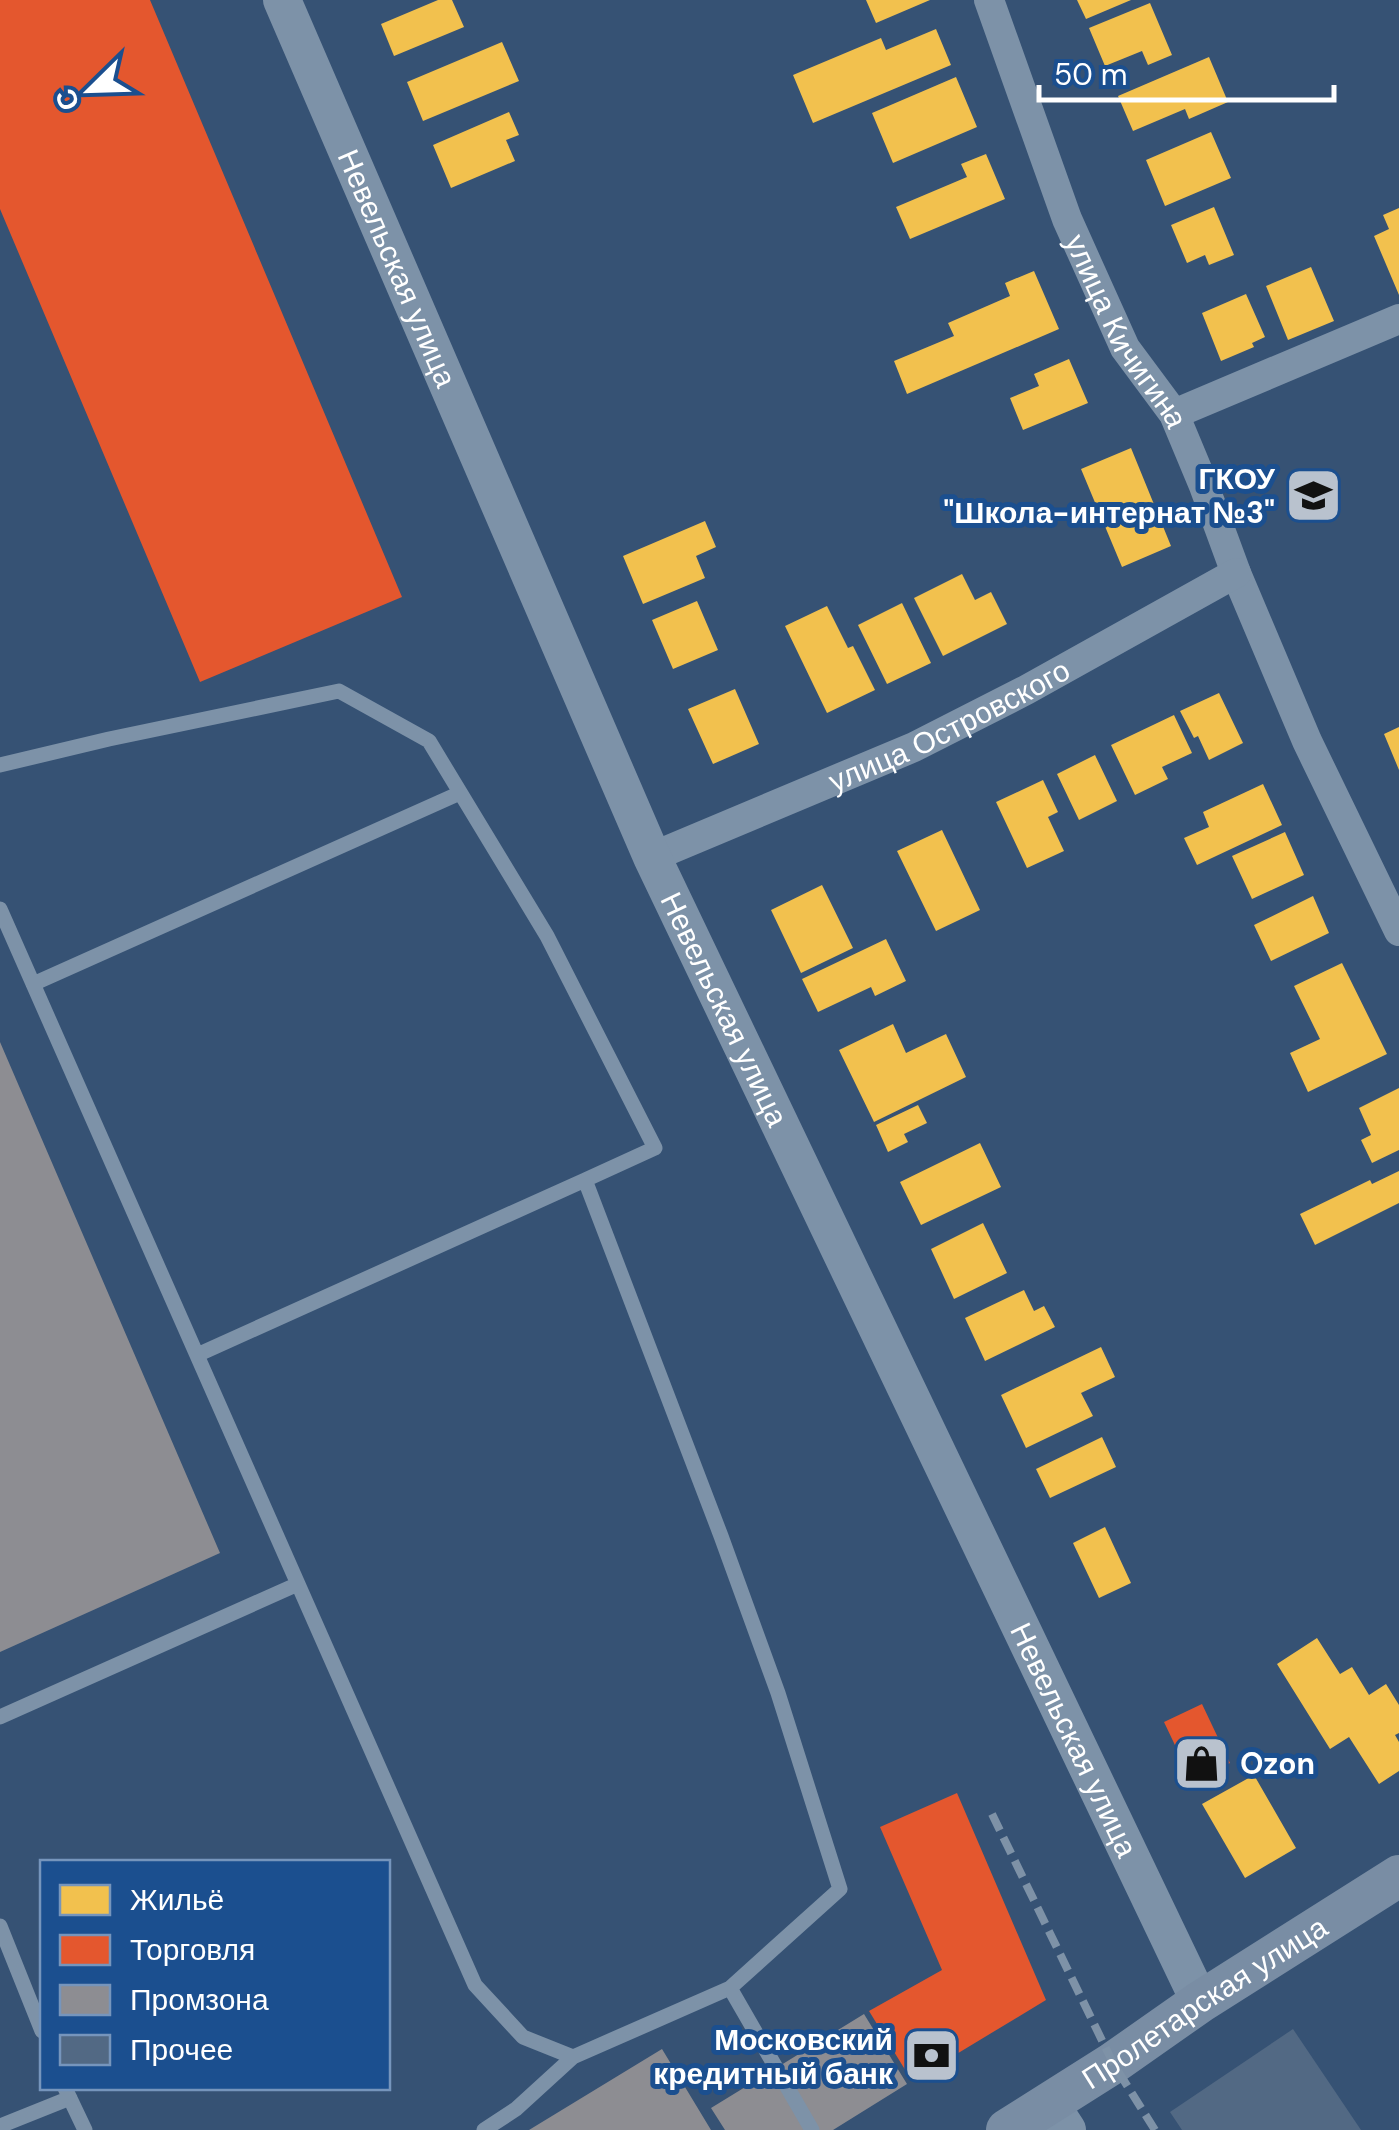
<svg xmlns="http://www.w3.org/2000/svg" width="1399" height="2130" viewBox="0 0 1399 2130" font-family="'DM Sans',sans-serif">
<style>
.homes{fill:#f2c14e}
.shops{fill:#e4572e}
.industry{fill:#8d8d92}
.building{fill:#526984}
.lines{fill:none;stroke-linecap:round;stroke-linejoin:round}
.service{stroke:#7d92a8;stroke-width:15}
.minor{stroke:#7d92a8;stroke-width:30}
.tertiary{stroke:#7d92a8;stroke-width:38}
.secondary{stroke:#798da4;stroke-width:42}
.rail{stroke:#7e92a7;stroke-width:8;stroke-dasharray:18 8;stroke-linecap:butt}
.labels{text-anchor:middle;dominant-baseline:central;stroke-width:10;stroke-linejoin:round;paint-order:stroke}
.street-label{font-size:30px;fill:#fff;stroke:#1b4f8f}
.poi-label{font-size:30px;font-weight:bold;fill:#fff;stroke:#1b4f8f;text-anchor:end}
</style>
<rect width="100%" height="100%" fill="#365274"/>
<path class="homes" d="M 438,0 L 452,0 L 464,27 L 394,56 L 381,24 Z
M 866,0 L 930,0 L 876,23 Z
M 1077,0 L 1131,0 L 1086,19 Z
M 1150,3 L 1172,55 L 1148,65 L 1142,51 L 1105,66 L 1089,28 Z
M 936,29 L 951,65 L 813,123 L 793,75 L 881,38 L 886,50 Z
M 502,42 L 519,81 L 423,121 L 407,82 Z
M 1209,57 L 1228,102 L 1189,119 L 1185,109 L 1133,131 L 1118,96 Z
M 956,77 L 977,127 L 893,163 L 872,113 Z
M 509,112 L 519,135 L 506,140 L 515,161 L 451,188 L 433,145 Z
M 1211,132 L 1231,178 L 1165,206 L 1146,160 Z
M 986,154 L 1005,199 L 910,239 L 896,207 L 967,177 L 961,164 Z
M 1214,207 L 1234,255 L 1209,265 L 1205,255 L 1187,263 L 1171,225 Z
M 1399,208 L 1399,295 L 1374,236 L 1389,229 L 1383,215 Z
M 1311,267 L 1334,321 L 1288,340 L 1266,286 Z
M 1034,271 L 1059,329 L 907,394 L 894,361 L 954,336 L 948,323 L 1010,296 L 1005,283 Z
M 1246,294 L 1265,337 L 1252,343 L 1254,347 L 1221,361 L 1202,313 Z
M 1069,359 L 1088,403 L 1023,430 L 1010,398 L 1039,386 L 1034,374 Z
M 1131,448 L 1171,546 L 1122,567 L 1081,469 Z
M 705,521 L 716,547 L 696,556 L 705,578 L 643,604 L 623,556 Z
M 962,574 L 975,600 L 991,592 L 1007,624 L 943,656 L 914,598 Z
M 697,601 L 718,650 L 673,669 L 652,620 Z
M 902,603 L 931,663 L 887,684 L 858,625 Z
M 827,606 L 848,648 L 853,646 L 875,690 L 827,713 L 785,626 Z
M 735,689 L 759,744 L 713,764 L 688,709 Z
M 1219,693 L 1243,743 L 1209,760 L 1198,736 L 1194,738 L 1180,711 Z
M 1174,715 L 1192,753 L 1162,767 L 1168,779 L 1135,795 L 1111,745 Z
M 1399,727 L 1399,770 L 1384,734 Z
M 1095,755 L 1117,801 L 1079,820 L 1057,774 Z
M 1043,780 L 1058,812 L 1048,817 L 1064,851 L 1027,868 L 996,802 Z
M 1263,784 L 1282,825 L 1197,865 L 1184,838 L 1209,827 L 1203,812 Z
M 942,830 L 980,910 L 936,931 L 897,851 Z
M 1285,832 L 1304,875 L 1252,899 L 1232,856 Z
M 822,885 L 853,948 L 801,973 L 771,910 Z
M 1313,896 L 1329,933 L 1271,961 L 1254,925 Z
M 886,939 L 906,981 L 875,996 L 871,987 L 818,1012 L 802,979 Z
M 1342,963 L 1387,1054 L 1308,1092 L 1290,1053 L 1320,1039 L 1294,986 Z
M 893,1024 L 906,1053 L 946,1034 L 966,1077 L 874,1122 L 839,1050 Z
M 1399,1088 L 1399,1150 L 1372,1163 L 1361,1140 L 1371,1135 L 1359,1108 Z
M 918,1105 L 927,1123 L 904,1134 L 908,1142 L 888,1152 L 876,1125 Z
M 980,1143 L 1001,1187 L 921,1225 L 900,1182 Z
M 1399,1171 L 1399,1203 L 1315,1245 L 1300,1214 L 1370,1180 L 1372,1184 Z
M 983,1223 L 1007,1273 L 954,1299 L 931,1249 Z
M 1024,1290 L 1034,1311 L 1044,1306 L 1055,1327 L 985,1361 L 965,1318 Z
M 1101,1347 L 1115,1377 L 1081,1393 L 1093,1416 L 1026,1448 L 1001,1395 Z
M 1102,1437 L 1116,1467 L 1050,1498 L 1036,1469 Z
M 1105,1527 L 1131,1583 L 1099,1598 L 1073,1543 Z
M 1317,1638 L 1340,1674 L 1352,1667 L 1369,1695 L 1386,1684 L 1399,1705 L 1399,1733 L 1395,1735 L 1399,1742 L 1399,1771 L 1379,1784 L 1349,1737 L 1330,1749 L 1277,1664 Z
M 1254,1775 L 1296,1848 L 1245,1878 L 1202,1804 Z"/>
<path class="shops" d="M 0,0 L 150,0 L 402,597 L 200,682 L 0,209 Z
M 1202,1704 L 1230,1763 L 1192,1781 L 1164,1722 Z
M 957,1793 L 1046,2000 L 912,2081 L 869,2011 L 942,1970 L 880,1827 Z"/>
<path class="industry" d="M 0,1042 L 220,1553 L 0,1652 Z
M 864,2014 L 907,2084 L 833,2130 L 725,2130 L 711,2108 Z
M 662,2049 L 711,2130 L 529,2130 Z"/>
<path class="building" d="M 1293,2029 L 1361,2130 L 1182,2130 L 1170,2112 Z"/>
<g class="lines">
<path class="service" d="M 0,765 L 109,739 L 339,691 L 429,741 L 547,936 L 655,1148 L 585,1180
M 0,909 L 475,1985 L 523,2037 L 573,2057
M 33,984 L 460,793
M 197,1355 L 585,1180 L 721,1536 L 778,1693 L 840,1889 L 730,1988 L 573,2057 L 516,2109 L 484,2130
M 0,1717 L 298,1584
M 0,1926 L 42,2031
M 730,1988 L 812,2130
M 65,2088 L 85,2130
M 0,2126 L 70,2098"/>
<g class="minor">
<path id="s1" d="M 989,0 L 1067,219 L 1125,348 L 1174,414 L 1204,486 L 1236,573 L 1307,741 L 1399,931"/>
<path d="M 1174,414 L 1399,319"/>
<path id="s2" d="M 652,857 L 914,747 L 1026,690 L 1236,573"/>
</g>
<g class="tertiary">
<path id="s3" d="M 282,0 L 652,857 L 1200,2002"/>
<path d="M 1050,2104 L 1067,2130"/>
</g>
<path class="secondary" id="s4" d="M 1007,2130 L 1113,2063 L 1200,2002 L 1399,1876"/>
<path class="rail" d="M 992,1814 L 1113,2063 L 1155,2130"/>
</g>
<defs>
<symbol id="school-square" viewBox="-11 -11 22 22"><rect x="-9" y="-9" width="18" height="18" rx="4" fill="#b9c2ce" stroke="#1b4f8f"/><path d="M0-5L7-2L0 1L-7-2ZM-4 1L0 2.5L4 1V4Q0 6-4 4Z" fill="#111"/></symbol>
<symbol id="shop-square" viewBox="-11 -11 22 22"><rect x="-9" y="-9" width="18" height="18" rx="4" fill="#b9c2ce" stroke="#1b4f8f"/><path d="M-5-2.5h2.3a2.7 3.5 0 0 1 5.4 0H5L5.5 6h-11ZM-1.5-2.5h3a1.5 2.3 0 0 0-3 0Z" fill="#111"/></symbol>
<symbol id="bank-square" viewBox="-11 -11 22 22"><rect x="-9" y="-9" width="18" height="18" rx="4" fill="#b9c2ce" stroke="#1b4f8f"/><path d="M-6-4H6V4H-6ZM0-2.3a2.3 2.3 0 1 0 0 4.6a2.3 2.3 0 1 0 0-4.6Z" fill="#111"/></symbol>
</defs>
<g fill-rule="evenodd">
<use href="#school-square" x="1282" y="464" width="63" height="63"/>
<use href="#shop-square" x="1170" y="1732" width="63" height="63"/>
<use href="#bank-square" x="900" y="2024" width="63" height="63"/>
</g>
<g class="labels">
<g class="street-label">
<text stroke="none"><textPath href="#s3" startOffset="292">Невельская улица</textPath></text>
<text stroke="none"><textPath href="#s1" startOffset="360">улица Кичигина</textPath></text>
<text stroke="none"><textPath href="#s2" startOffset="325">улица Островского</textPath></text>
<text stroke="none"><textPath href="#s3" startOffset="1102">Невельская улица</textPath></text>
<text stroke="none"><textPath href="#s3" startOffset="1912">Невельская улица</textPath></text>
<text stroke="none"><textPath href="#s4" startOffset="235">Пролетарская улица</textPath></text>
</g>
<g class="poi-label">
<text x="1275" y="478">ГКОУ<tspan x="1275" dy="34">"Школа-интернат №3"</tspan></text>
<text x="1240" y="1763" text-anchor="start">Ozon</text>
<text x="893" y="2039">Московский<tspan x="893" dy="34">кредитный банк</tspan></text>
</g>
</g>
<rect x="40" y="1860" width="350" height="230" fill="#1b4f8f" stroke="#7695bc" stroke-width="2.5"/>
<rect x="60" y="1885" width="50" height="30" fill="#f2c14e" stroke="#7695bc" stroke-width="2.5"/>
<text x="130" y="1910" font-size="30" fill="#ffffff">Жильё</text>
<rect x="60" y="1935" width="50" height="30" fill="#e4572e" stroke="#7695bc" stroke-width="2.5"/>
<text x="130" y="1960" font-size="30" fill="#ffffff">Торговля</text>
<rect x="60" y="1985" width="50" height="30" fill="#8d8d92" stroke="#7695bc" stroke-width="2.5"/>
<text x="130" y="2010" font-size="30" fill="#ffffff">Промзона</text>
<rect x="60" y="2035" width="50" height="30" fill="#526984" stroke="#7695bc" stroke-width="2.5"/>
<text x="130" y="2060" font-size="30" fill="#ffffff">Прочее</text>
<g transform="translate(90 90) rotate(247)" stroke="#1b4f8f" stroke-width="8" paint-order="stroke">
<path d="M0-8L18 38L0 25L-18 38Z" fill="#ffffff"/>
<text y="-15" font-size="28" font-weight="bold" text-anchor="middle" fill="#ffffff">С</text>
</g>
<path d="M1039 85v15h295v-15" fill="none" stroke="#ffffff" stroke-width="5"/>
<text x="1054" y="85" font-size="30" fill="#ffffff" stroke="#1b4f8f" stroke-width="8" paint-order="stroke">50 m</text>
</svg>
